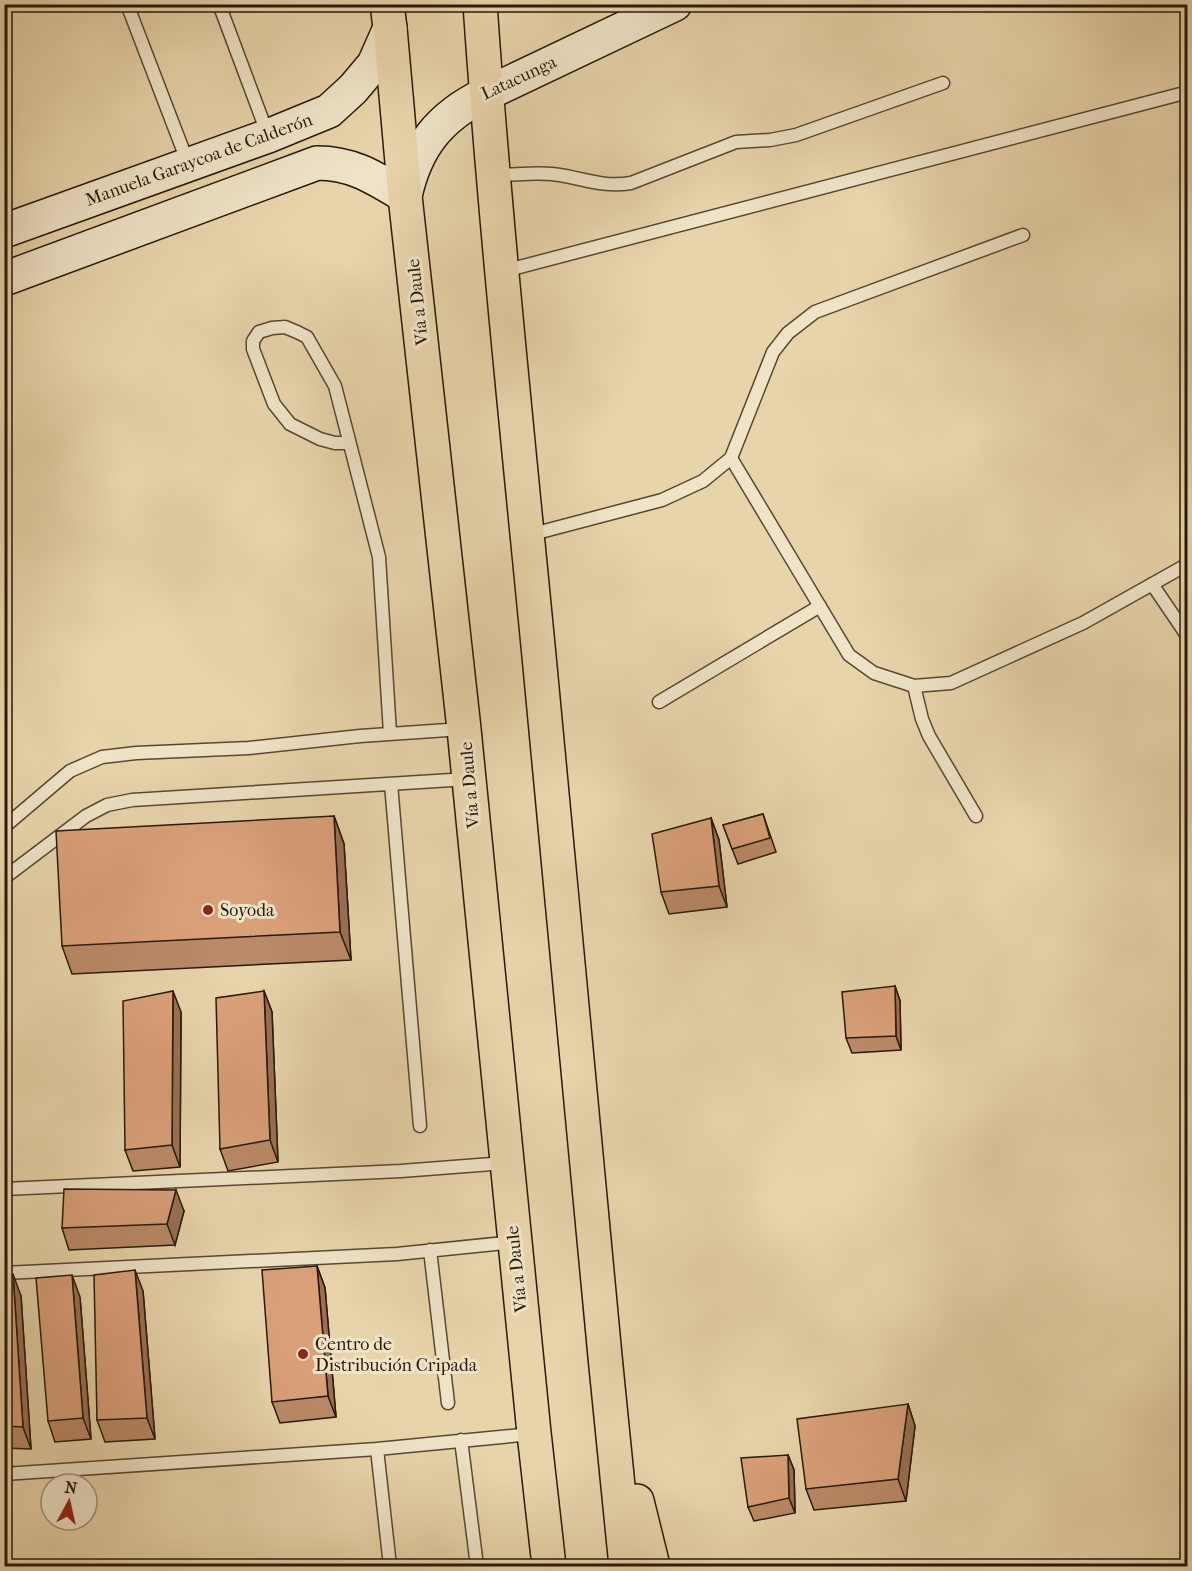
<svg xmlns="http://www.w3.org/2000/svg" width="1192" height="1571" viewBox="0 0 1192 1571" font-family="'IM FELL French Canon',serif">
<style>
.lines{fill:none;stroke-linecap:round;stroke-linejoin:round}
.lane-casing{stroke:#574831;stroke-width:15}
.secondary-casing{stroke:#271908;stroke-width:36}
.highway-casing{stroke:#271908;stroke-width:36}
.lane{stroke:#f0e3c8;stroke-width:12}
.secondary{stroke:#f0e3c8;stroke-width:33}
.highway{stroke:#e8d4ab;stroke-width:33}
.wall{fill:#bb8a69;stroke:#271908;stroke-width:1.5}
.shaded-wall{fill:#997055;stroke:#271908;stroke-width:1.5}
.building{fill:#daa07a;stroke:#271908;stroke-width:1.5}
.poi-dot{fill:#8f2418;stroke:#f0e3c8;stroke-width:2}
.labels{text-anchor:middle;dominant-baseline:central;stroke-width:6;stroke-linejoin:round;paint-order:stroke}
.street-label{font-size:18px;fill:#271908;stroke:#f0e3c8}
.poi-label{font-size:18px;fill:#271908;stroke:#f0e3c8;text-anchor:start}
</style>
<rect width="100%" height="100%" fill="#e8d4ab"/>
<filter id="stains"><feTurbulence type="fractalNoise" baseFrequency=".00333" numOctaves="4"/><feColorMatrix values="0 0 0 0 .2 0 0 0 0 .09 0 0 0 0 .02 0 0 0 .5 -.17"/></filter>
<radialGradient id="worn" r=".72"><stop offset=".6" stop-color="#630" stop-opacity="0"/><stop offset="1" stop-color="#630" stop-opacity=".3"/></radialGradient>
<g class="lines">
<defs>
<path id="lane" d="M 127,4 L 188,163
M 219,4 L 268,135
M 495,175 C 514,175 534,172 552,174 C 581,177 600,188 631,183 L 736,142 L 770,140 L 796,135 L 943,83
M 504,271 L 1188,92
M 349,443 L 335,443 L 320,439 L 290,424 L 274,404 L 253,349 L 253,341 L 259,332 L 272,328 L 285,327 L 297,332 L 307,337 L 335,386 L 379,557 L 390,733
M 731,458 L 849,655 L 874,673 L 914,686 L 951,683 L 1083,623 L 1188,564
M 529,535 L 662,500 L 703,481 L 731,458 L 773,352 L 788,333 L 815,312 L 1023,235
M 1152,584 L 1188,637
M 914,686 L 922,719 L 929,736 L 976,816
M 659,702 L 820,606
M 391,784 L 420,1126
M 4,827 L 70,771 L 102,757 L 136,753 L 249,748 L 360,736 L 462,729
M 4,878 L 86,816 L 107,805 L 132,800 L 468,779
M 4,1189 L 401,1171 L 505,1163
M 430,1250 L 448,1403
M 4,1273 L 397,1254 L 514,1242
M 461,1440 L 477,1566
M 377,1449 L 390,1566
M 4,1474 L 377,1449 L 532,1434"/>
<path id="secondary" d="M 4,231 L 268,136 L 329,111 L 353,89 L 374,64 L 390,28
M 4,279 L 317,163 C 353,163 375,178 405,196 C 416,146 440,116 486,94 L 675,4"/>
<path id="highway" d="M 387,4 L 390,28 L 405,196 L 464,729 L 534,1433 L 549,1566
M 480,4 C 495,222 518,439 539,656 C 567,960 595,1263 626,1566
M 637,1501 L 653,1566"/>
</defs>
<use href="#lane" class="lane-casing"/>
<use href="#secondary" class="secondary-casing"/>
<use href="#highway" class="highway-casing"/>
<use href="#lane" class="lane"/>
<use href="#secondary" class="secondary"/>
<use href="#highway" class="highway"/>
</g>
<path class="wall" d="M 763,814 L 776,852 L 738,864 L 723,825 Z
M 334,816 L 344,844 L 351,960 L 72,974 L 62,946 Z
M 711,818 L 719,840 L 727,907 L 669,914 L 661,892 Z
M 895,986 L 900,1001 L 901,1050 L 852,1053 L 846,1038 Z
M 264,991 L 272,1012 L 278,1162 L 228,1171 L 220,1149 Z
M 181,1012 L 180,1167 L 133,1171 L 125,1150 Z
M 184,1211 L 175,1245 L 69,1250 L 62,1228 Z
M 317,1266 L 325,1288 L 336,1417 L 280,1423 L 272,1402 Z
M 4,1275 L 21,1296 L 31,1449 L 4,1448 Z
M 143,1291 L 155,1439 L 105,1442 L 97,1420 Z
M 80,1297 L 91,1439 L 55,1442 L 48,1421 Z
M 908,1404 L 915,1426 L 906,1501 L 814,1510 L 806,1489 Z
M 788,1455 L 794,1470 L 795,1513 L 754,1521 L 748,1507 Z"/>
<path class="shaded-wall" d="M 334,816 L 344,844 L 351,960 L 340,932 Z
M 711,818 L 719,840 L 727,907 L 719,886 Z
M 895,986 L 900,1001 L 901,1050 L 896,1036 Z
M 173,991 L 181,1012 L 180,1167 L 172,1145 Z
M 264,991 L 272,1012 L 278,1162 L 270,1140 Z
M 176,1190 L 184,1211 L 175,1245 L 167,1224 Z
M 317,1266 L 325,1288 L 336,1417 L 328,1396 Z
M 135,1270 L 143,1291 L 155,1439 L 147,1418 Z
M 13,1274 L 21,1296 L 31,1449 L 23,1427 Z
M 72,1275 L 80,1297 L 91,1439 L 83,1418 Z
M 908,1404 L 915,1426 L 906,1501 L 898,1479 Z
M 788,1455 L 794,1470 L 795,1513 L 789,1498 Z"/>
<path class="building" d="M 763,814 L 770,838 L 732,849 L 723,825 Z
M 334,816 L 340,932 L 62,946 L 56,831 Z
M 711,818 L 719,886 L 661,892 L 652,834 Z
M 895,986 L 896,1036 L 846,1038 L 842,992 Z
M 173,991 L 172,1145 L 125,1150 L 123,1001 Z
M 264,991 L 270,1140 L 220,1149 L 216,998 Z
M 64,1189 L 176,1190 L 167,1224 L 62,1228 Z
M 317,1266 L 328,1396 L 272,1402 L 262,1270 Z
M 135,1270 L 147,1418 L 97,1420 L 94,1275 Z
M 13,1274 L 23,1427 L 4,1426 L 4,1275 Z
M 72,1275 L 83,1418 L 48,1421 L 36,1278 Z
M 908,1404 L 898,1479 L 806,1489 L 797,1419 Z
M 788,1455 L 789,1498 L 748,1507 L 741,1458 Z"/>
<g class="poi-dot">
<circle cx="208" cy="910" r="6"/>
<circle cx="303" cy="1354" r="6"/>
</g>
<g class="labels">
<g class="street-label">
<text transform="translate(519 78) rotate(-25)">Latacunga</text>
<text transform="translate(199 160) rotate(-20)">Manuela Garaycoa de Calderón</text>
<text transform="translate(418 302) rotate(-96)">Vía a Daule</text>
<text transform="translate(470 785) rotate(-95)">Vía a Daule</text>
<text transform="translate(517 1269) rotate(-96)">Vía a Daule</text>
</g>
<g class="poi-label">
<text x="220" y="910">Soyoda</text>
<text x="315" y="1344">Centro de<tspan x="315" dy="21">Distribución Cripada</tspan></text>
</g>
</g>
<rect width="1192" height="1571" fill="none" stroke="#e8d4ab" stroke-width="24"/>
<rect x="6" y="6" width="1180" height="1559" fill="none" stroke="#271908" stroke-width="3"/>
<rect x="12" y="12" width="1168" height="1547" fill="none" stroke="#271908" stroke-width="1.5"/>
<g transform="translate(69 1502) rotate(8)"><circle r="28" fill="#f0e3c8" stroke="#a0927b" stroke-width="1.5"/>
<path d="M0-4.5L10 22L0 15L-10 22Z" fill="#8f2418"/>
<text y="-9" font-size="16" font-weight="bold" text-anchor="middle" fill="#271908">N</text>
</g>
<rect width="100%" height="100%" filter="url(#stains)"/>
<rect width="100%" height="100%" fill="url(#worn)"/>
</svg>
